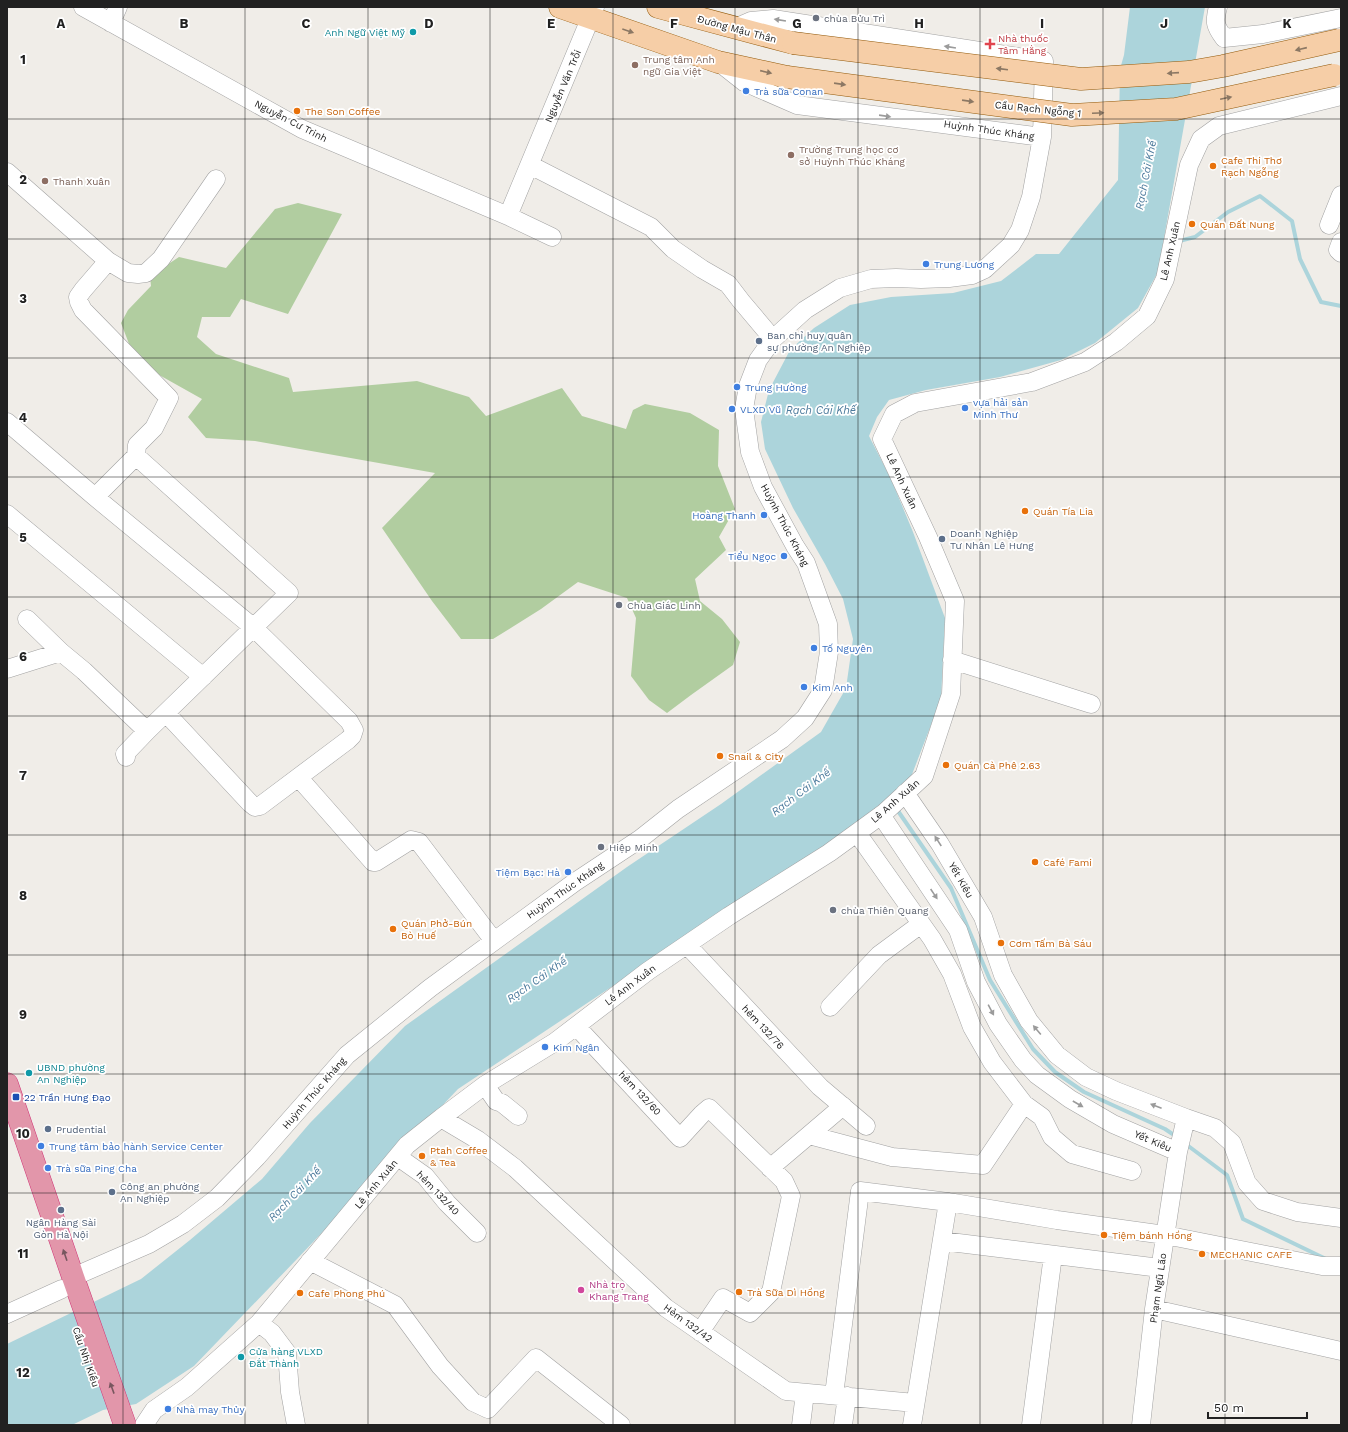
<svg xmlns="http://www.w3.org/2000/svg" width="1348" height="1432" viewBox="0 0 1348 1432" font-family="'Work Sans',sans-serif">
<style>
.forest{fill:#b1cda0}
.water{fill:#acd4db}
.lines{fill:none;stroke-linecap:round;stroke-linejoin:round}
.stream{stroke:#acd4db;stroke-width:4}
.minor-casing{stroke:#a2a2a2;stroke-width:19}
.major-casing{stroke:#935a0b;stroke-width:23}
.highway-casing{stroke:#d03476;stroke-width:23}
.minor{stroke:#fff;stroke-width:18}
.major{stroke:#f6cea7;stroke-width:22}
.highway{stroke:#e296aa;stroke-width:22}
.major-bridge-casing{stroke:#935a0b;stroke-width:23;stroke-linecap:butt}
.major-bridge{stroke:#f6cea7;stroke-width:22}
.oneway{fill:#9b9b9b}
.oneway2{fill:#8c7864}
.oneway3{fill:#78565f}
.grid{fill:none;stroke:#212121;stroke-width:1;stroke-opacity:0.55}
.worship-dot{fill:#6b7280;stroke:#fff;stroke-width:1.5}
.culture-dot{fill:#0f9aa8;stroke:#fff;stroke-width:1.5}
.health-dot{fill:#e0444e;stroke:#fff;stroke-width:1.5}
.education-dot{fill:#8d6e63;stroke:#fff;stroke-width:1.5}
.shop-dot{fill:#3f7fe0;stroke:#fff;stroke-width:1.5}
.food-dot{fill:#e8710a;stroke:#fff;stroke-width:1.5}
.service-dot{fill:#5c6f8a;stroke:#fff;stroke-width:1.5}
.transit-dot{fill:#1a4fb4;stroke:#fff;stroke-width:1.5}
.hotel-dot{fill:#d1479c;stroke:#fff;stroke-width:1.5}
.labels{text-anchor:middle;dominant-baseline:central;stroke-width:3.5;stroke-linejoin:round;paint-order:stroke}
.worship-label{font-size:10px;fill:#5b616d;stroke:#fff;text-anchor:start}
.street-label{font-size:10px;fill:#212121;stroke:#fff}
.culture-label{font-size:10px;fill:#0d838f;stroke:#fff;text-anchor:start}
.health-label{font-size:10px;fill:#be3a42;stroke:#fff;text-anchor:start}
.education-label{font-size:10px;fill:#785e54;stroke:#fff;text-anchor:start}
.shop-label{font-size:10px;fill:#366cbe;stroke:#fff;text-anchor:start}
.food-label{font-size:10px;fill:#c56008;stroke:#fff;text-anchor:start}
.service-label{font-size:10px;fill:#4e5e75;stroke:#fff;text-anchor:start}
.transit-label{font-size:10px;fill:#164399;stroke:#fff;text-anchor:start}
.hotel-label{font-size:10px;fill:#b23c85;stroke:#fff;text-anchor:start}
.water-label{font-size:11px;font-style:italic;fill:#4c7a9c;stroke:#fff}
.grid-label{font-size:13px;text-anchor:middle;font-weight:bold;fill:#212121;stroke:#fff;stroke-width:3.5;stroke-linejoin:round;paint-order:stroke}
</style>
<rect width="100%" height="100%" fill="#f0ede8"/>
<path class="forest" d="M 298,203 L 342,214 L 288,314 L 241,299 L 230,317 L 202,317 L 197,337 L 216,354 L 289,378 L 293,392 L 417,381 L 469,397 L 486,416 L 562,388 L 582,416 L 626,429 L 633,410 L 645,404 L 690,413 L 719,430 L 718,466 L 735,509 L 719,537 L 726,550 L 695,579 L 700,601 L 722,619 L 740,642 L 733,665 L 691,695 L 667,713 L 649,700 L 631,676 L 636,618 L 627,598 L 578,582 L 541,609 L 493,639 L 461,639 L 432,601 L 382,528 L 435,473 L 255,441 L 206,438 L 188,417 L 202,399 L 136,362 L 121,323 L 128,310 L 151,286 L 150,276 L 179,257 L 226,268 L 275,209 Z"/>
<path class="water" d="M 1130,7 L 1205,7 L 1158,272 L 1138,308 L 1095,343 L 1061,360 L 1000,377 L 926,390 L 889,400 L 877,417 L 869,436 L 891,479 L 913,532 L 945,618 L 941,699 L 911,777 L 892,803 L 828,843 L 458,1089 L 297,1259 L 194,1366 L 136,1404 L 103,1410 L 72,1425 L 7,1425 L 7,1344 L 141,1279 L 190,1240 L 262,1179 L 310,1123 L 405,1026 L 627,867 L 721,804 L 821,732 L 846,688 L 853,639 L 843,599 L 825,564 L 793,508 L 765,449 L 761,422 L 769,390 L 790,350 L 814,328 L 850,305 L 891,297 L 953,293 L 1001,281 L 1036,254 L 1059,254 L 1118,180 L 1120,69 L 1124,55 Z"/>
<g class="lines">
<path class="stream" d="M 1179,241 L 1195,237 L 1228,212 L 1260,196 L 1292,221 L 1300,259 L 1321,302 L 1341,306
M 898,811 L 951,888 L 990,980 L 1033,1049 L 1055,1072 L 1084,1092 L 1165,1129 L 1174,1135
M 1187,1145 L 1227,1175 L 1243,1219 L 1326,1259"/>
<defs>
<path id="minor" d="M 83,7 L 302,129 L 508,216 L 552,237
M 1218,7 C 1214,22 1215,26 1224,38 L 1263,34 L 1341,18
M 111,23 L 118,7
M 720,63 L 744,82 L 797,105 L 1042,137
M 530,165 L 651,227 L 673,249 L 702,269 L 728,284 L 741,301 L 773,339
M 7,172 L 108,261 L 83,290 L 78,297 L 79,302 L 83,310 L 169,398 L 154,428 L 137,445 L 136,456 L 95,497
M 508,216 L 595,7
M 1329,225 L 1341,195
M 1341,242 L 1338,250 L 1341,253
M 108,261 L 128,273 L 138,274 L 146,273 L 161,259 L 216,179
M 7,422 L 95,497 L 254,628 L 349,721 L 354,730 L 352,736 L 348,740 L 260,806 L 255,807 L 250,803 L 166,713
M 7,514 L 203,677
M 27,619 L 61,652 L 84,671 L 147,731
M 952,660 L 1091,704
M 7,669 L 61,652
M 126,757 L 125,754 L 147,731 L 289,593 L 136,456
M 299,778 L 373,862 L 376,862 L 411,840 L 419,842 L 494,941
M 905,793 L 940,844 L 983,917 L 1003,975 L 1029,1021 L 1057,1055 L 1086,1077 L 1116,1091 L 1186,1118 L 1178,1152 L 1154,1309 L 1141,1425
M 881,815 L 958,930 L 976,982 L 998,1024 L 1023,1060 L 1037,1075 L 1070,1099 L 1113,1124 L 1178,1152
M 857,833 L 932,939 L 952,974 L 972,1027 L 992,1062 L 1024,1104 L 1042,1117 L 1052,1137 L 1072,1154 L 1132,1171
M 687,945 L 820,1087 L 866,1126
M 830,1007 L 879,955 L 921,924
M 576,1026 L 680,1138 L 702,1114 L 709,1108 L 784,1181 L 791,1196 L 771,1292 L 750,1313 L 723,1298 L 700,1332
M 485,1085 L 496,1101 L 502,1103 L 518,1116
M 441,1118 L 478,1140 L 515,1168 L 666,1308 L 786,1391 L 915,1403
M 1186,1118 L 1215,1128 L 1232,1143 L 1247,1183 L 1263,1201 L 1297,1212 L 1341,1218
M 809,1135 L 843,1106
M 398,1157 L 425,1176 L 447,1203 L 477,1233
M 770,1168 L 809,1135 L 892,1157 L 983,1165 L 1024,1104
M 942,1241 L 1160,1268
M 310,1261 L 395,1305 L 440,1366 L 473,1402 L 488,1409 L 536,1358 L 621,1425
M 73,1277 L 149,1244 L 183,1224 L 217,1198 L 257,1157 L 347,1055 L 430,988 L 575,882 L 640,839 L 678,809 L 782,739 L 805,718 L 823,690 L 829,652 L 828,624 L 806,563 L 795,546 L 763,487 L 750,452 L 744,409 L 748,386 L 758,360 L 773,339 L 805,310 L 840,288 L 871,279 L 896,278 L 921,279 L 949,278 L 972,275 L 985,269 L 1011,245 L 1020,230 L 1031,197 L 1042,137 L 1044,61 L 773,19 L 751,21 L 735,28
M 1154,1309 L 1341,1351
M 7,1314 L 62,1289
M 259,1323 L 272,1333 L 287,1353 L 290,1392 L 296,1425
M 834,1395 L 860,1191 L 948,1202 L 1057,1220 L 1165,1235 L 1322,1266 L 1341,1266
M 144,1425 L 154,1410 L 187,1387 L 259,1323 L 407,1145 L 441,1118 L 485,1085 L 555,1042 L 648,971 L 729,916 L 829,853 L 884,813 L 924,776 L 951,694 L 955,601 L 928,537 L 882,439 L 894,414 L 915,403 L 1032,382 L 1085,362 L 1116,342 L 1147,316 L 1165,279 L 1189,165 L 1201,139 L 1219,126 L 1341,96
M 801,1425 L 805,1393
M 843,1425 L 847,1396
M 912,1425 L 948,1202
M 1031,1425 L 1053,1255"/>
<path id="major" d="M 560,7 L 718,62 L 787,77
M 658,7 L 793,43"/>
<path id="highway" d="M 7,1084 L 73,1277 L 125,1425"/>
</defs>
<use href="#minor" class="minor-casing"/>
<use href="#major" class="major-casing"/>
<use href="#highway" class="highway-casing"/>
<use href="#minor" class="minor"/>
<use href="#major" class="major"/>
<use href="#highway" class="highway"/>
<defs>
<path id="major-bridge" d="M 793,43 L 1081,79 L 1189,72 L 1223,66 L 1339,40
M 787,77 L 1072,115 L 1176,109 L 1334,75"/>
</defs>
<use href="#major-bridge" class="major-bridge-casing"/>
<use href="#major-bridge" class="major-bridge"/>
</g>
<defs><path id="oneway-solid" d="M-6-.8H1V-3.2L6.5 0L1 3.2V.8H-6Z"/></defs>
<g class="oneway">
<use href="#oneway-solid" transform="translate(780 20) rotate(-171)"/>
<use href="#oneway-solid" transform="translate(950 47) rotate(-171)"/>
<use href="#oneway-solid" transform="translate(885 116) rotate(8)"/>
<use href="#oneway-solid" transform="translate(938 841) rotate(-123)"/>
<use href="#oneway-solid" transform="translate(934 894) rotate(56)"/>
<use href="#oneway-solid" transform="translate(991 1010) rotate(62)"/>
<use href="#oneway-solid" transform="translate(1037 1030) rotate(-130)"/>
<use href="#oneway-solid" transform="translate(1078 1104) rotate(30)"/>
<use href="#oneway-solid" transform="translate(1156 1106) rotate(-159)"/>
</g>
<g class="oneway2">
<use href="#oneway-solid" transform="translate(628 31) rotate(19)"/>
<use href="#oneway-solid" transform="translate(1301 49) rotate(167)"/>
<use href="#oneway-solid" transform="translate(1002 69) rotate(-173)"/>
<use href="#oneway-solid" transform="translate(766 72) rotate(13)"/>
<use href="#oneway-solid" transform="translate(1173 73) rotate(176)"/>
<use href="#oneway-solid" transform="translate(840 84) rotate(8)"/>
<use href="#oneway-solid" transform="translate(1226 98) rotate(-12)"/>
<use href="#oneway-solid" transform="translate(968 101) rotate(8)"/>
<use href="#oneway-solid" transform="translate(1098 113) rotate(-3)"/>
</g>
<g class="oneway3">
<use href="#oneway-solid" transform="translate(65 1255) rotate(-109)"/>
<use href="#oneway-solid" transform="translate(112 1388) rotate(-110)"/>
</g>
<path class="grid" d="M 123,7 L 123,1425M 245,7 L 245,1425M 368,7 L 368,1425M 490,7 L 490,1425M 613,7 L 613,1425M 735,7 L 735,1425M 858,7 L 858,1425M 980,7 L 980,1425M 1103,7 L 1103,1425M 1225,7 L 1225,1425M 7,119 L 1341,119M 7,239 L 1341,239M 7,358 L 1341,358M 7,477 L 1341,477M 7,597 L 1341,597M 7,716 L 1341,716M 7,835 L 1341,835M 7,955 L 1341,955M 7,1074 L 1341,1074M 7,1193 L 1341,1193M 7,1313 L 1341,1313"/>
<g class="worship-dot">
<circle cx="816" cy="18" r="4"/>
<circle cx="619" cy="605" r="4"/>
<circle cx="601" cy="847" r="4"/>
<circle cx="833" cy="910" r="4"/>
</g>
<g class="culture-dot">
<circle cx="413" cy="32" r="4"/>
<circle cx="29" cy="1073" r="4"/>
<circle cx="241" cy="1357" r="4"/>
</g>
<path class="health-dot" d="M988 38h4v4h4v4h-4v4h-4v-4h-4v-4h4z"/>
<g class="education-dot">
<circle cx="635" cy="65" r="4"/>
<circle cx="791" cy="155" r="4"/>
<circle cx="45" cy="181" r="4"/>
</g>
<g class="shop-dot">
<circle cx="746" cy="91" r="4"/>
<circle cx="926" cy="264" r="4"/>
<circle cx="737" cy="387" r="4"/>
<circle cx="965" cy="408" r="4"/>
<circle cx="732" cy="409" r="4"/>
<circle cx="764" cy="515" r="4"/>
<circle cx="784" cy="556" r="4"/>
<circle cx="814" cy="648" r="4"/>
<circle cx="804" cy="687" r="4"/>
<circle cx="568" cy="872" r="4"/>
<circle cx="545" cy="1047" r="4"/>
<circle cx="41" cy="1146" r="4"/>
<circle cx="48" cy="1168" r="4"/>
<circle cx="168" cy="1409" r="4"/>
</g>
<g class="food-dot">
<circle cx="297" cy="111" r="4"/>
<circle cx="1213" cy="166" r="4"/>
<circle cx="1192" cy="224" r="4"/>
<circle cx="1025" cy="511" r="4"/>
<circle cx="720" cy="756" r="4"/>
<circle cx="946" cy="765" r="4"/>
<circle cx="1035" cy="862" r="4"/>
<circle cx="393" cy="929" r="4"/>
<circle cx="1001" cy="943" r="4"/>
<circle cx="422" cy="1156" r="4"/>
<circle cx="1104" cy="1235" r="4"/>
<circle cx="1202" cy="1254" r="4"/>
<circle cx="739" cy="1292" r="4"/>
<circle cx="300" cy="1293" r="4"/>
</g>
<g class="service-dot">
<circle cx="759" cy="341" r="4"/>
<circle cx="942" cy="539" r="4"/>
<circle cx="48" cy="1129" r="4"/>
<circle cx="112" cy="1192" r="4"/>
<circle cx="61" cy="1210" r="4"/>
</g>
<rect class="transit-dot" x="12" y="1093" width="8" height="8" rx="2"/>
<circle class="hotel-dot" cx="581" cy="1290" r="4"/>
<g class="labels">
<g class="worship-label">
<text x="824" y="18">chùa Bửu Trì</text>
<text x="627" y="605">Chùa Giác Linh</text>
<text x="609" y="847">Hiệp Minh</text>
<text x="841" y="910">chùa Thiên Quang</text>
</g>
<g class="street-label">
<text transform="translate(737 29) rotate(15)">Đường Mậu Thân</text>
<text transform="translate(563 86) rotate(-67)">Nguyễn Văn Trỗi</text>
<text transform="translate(1038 109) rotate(6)">Cầu Rạch Ngỗng 1</text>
<text transform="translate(291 121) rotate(27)">Nguyễn Cư Trinh</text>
<text transform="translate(989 130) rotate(8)">Huỳnh Thúc Kháng</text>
<text transform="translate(1170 251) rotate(-77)">Lê Anh Xuân</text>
<text transform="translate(902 481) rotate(65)">Lê Anh Xuân</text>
<text transform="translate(785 525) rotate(62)">Huỳnh Thúc Kháng</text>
<text transform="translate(895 801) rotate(-41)">Lê Anh Xuân</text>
<text transform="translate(961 880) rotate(60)">Yết Kiêu</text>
<text transform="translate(565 890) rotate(-35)">Huỳnh Thúc Kháng</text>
<text transform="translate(630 985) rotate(-37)">Lê Anh Xuân</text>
<text transform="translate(763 1027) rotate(47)">hẻm 132/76</text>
<text transform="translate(314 1093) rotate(-49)">Huỳnh Thúc Kháng</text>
<text transform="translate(640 1093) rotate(47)">hẻm 132/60</text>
<text transform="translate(1153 1141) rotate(23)">Yết Kiêu</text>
<text transform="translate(376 1184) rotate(-50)">Lê Anh Xuân</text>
<text transform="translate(438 1193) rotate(46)">hẻm 132/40</text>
<text transform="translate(1158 1288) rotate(-82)">Phạm Ngũ Lão</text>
<text transform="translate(688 1323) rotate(36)">Hẻm 132/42</text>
<text transform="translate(86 1357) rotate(71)">Cầu Nhị Kiều</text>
</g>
<g class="culture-label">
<text x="405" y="32" text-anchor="end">Anh Ngữ Việt Mỹ</text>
<text x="37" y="1067">UBND phường<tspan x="37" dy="12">An Nghiệp</tspan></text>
<text x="249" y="1351">Cửa hàng VLXD<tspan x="249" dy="12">Đắt Thành</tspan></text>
</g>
<g class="health-label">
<text x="998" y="38">Nhà thuốc<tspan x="998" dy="12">Tâm Hằng</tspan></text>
</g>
<g class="education-label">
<text x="643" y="59">Trung tâm Anh<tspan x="643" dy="12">ngữ Gia Việt</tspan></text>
<text x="799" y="149">Trường Trung học cơ<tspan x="799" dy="12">sở Huỳnh Thúc Kháng</tspan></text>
<text x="53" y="181">Thanh Xuân</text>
</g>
<g class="shop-label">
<text x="754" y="91">Trà sữa Conan</text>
<text x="934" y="264">Trung Lương</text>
<text x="745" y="387">Trung Hường</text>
<text x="973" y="402">vựa hải sản<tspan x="973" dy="12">Minh Thư</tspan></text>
<text x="740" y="409">VLXD Vũ</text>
<text x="756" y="515" text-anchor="end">Hoàng Thanh</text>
<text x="776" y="556" text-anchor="end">Tiểu Ngọc</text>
<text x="822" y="648">Tố Nguyên</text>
<text x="812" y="687">Kim Anh</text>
<text x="560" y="872" text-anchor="end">Tiệm Bạc: Hà</text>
<text x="553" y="1047">Kim Ngân</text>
<text x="49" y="1146">Trung tâm bảo hành Service Center</text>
<text x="56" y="1168">Trà sữa Ping Cha</text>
<text x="176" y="1409">Nhà may Thủy</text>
</g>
<g class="food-label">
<text x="305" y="111">The Son Coffee</text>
<text x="1221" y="160">Cafe Thi Thơ<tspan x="1221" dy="12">Rạch Ngỗng</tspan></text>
<text x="1200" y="224">Quán Đất Nung</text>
<text x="1033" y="511">Quán Tía Lia</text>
<text x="728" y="756">Snail &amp; City</text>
<text x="954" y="765">Quán Cà Phê 2.63</text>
<text x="1043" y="862">Café Fami</text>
<text x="401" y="923">Quán Phở-Bún<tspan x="401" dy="12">Bò Huế</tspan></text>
<text x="1009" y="943">Cơm Tấm Bà Sáu</text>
<text x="430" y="1150">Ptah Coffee<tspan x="430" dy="12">&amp; Tea</tspan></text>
<text x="1112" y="1235">Tiệm bánh Hồng</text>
<text x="1210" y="1254">MECHANIC CAFE</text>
<text x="747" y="1292">Trà Sữa Dì Hồng</text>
<text x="308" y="1293">Cafe Phong Phú</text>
</g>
<g class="service-label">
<text x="767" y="335">Ban chỉ huy quân<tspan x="767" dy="12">sự phường An Nghiệp</tspan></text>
<text x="950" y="533">Doanh Nghiệp<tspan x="950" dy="12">Tư Nhân Lê Hưng</tspan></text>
<text x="56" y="1129">Prudential</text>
<text x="120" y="1186">Công an phường<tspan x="120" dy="12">An Nghiệp</tspan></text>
<text x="61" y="1222" text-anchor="middle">Ngân Hàng Sài<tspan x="61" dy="12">Gòn Hà Nội</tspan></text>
</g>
<g class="transit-label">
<text x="24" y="1097">22 Trần Hưng Đạo</text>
</g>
<g class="hotel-label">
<text x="589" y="1284">Nhà trọ<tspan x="589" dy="12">Khang Trang</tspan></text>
</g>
<g class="water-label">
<text transform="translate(1146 175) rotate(-79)">Rạch Cái Khế</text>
<text x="821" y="410">Rạch Cái Khế</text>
<text transform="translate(801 792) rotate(-37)">Rạch Cái Khế</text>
<text transform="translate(537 980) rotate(-35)">Rạch Cái Khế</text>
<text transform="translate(295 1194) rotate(-46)">Rạch Cái Khế</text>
</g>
</g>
<g class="grid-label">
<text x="61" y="28">A</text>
<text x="184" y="28">B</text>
<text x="306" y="28">C</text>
<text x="429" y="28">D</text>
<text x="551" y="28">E</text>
<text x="674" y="28">F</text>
<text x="797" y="28">G</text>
<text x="919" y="28">H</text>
<text x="1042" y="28">I</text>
<text x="1164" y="28">J</text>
<text x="1287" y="28">K</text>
<text x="23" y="64">1</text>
<text x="23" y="184">2</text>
<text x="23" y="303">3</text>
<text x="23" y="422">4</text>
<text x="23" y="542">5</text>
<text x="23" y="661">6</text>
<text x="23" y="780">7</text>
<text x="23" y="900">8</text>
<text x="23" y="1019">9</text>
<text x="23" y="1138">10</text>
<text x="23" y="1258">11</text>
<text x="23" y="1377">12</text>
</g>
<rect width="1348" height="1432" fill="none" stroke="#212121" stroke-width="16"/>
<path d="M1208 1412v6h99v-6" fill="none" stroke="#212121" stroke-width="2"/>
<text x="1214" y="1412" font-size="12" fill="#212121" stroke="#ffffff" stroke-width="3" paint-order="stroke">50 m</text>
</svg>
